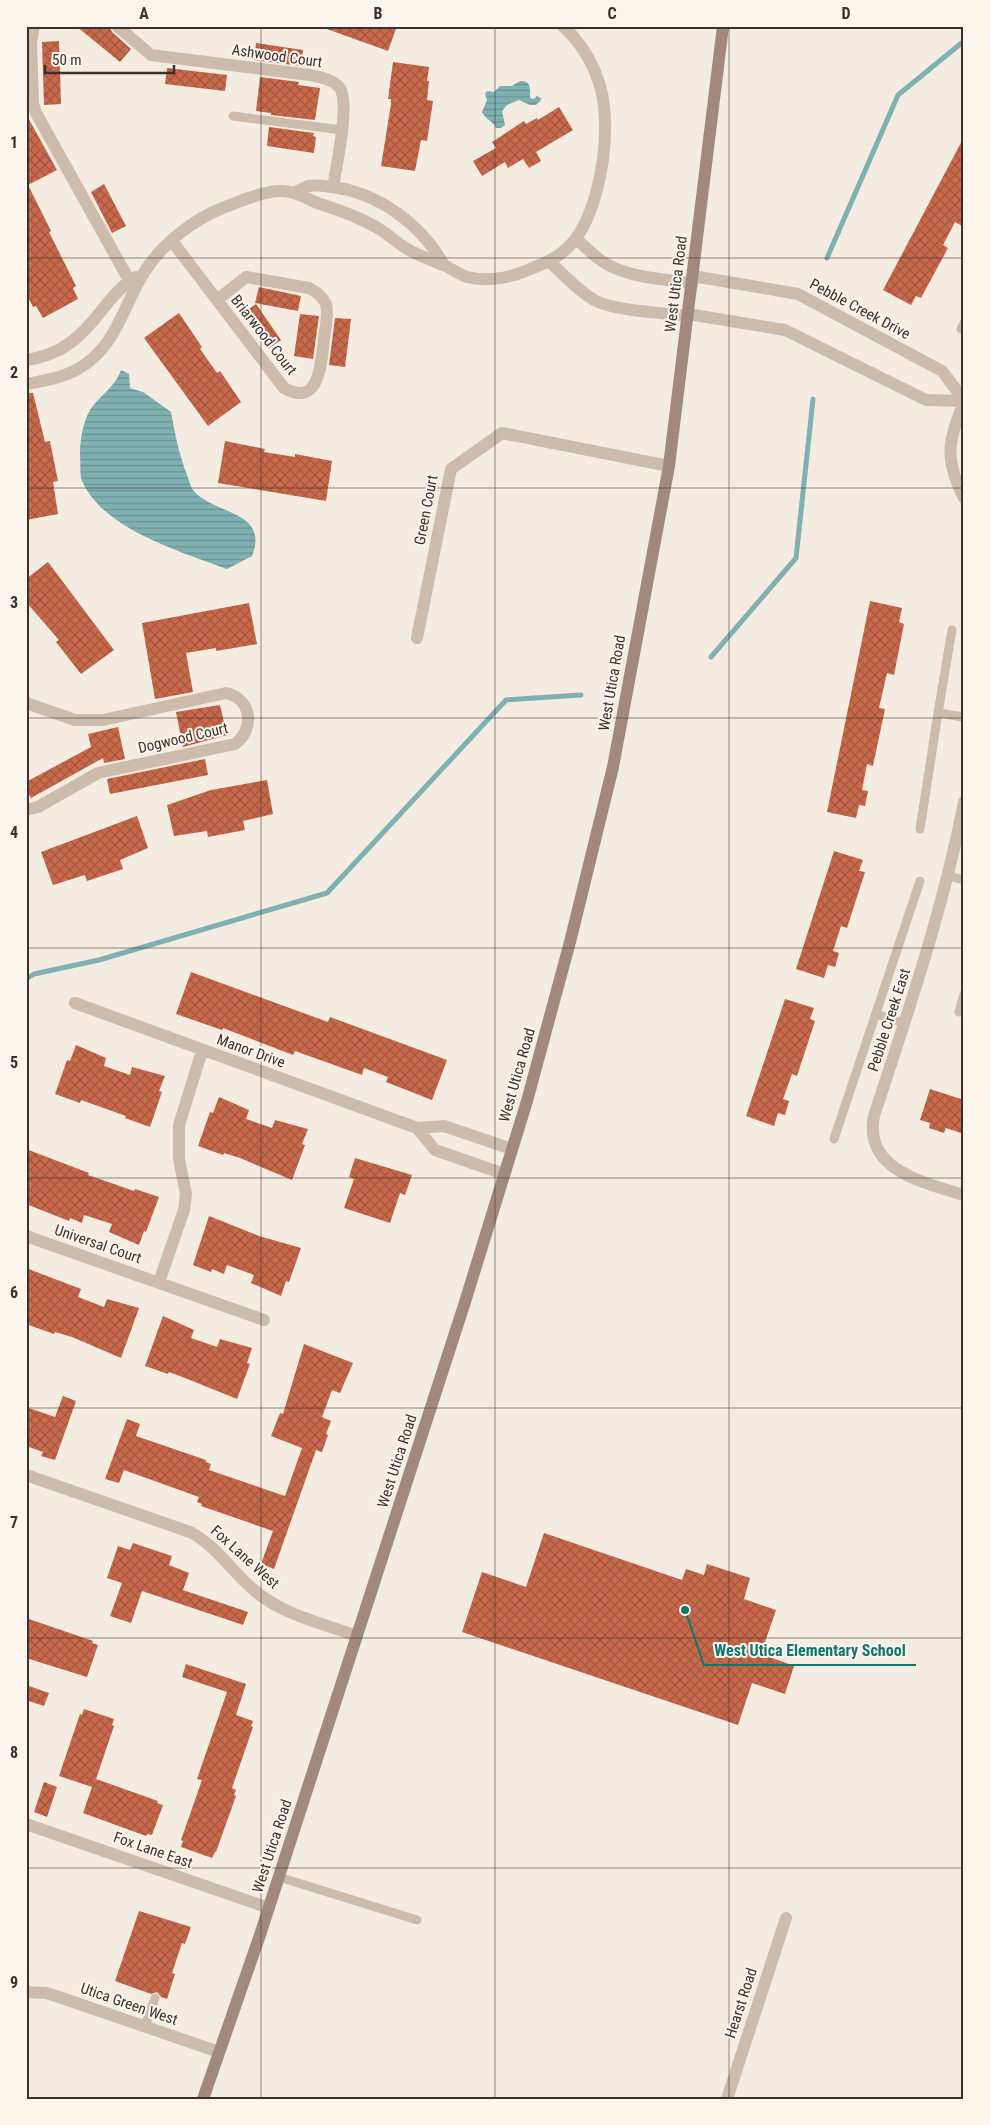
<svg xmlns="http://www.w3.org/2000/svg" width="990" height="2125" viewBox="0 0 990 2125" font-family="'Roboto Condensed',sans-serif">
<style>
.water{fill:url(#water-rules)}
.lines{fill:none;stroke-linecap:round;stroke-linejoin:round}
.stream{stroke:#7fb0b2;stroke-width:5}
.building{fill:url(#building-cross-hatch)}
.lane{stroke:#cdbbac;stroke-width:9}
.street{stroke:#cdbbac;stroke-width:12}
.secondary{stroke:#a18a7d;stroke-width:12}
.grid{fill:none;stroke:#3b302b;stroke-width:1;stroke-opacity:0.55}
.labels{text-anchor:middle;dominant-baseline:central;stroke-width:4;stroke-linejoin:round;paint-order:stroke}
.street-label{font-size:15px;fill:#3b302b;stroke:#fbf5ee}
.leader{fill:none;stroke:#0f766e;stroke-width:2}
.callout-dot{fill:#0f766e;stroke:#fbf5ee;stroke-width:2}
.callout-label{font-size:16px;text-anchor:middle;font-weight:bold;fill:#0f766e;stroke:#fbf5ee;stroke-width:4;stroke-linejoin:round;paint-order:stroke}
.neatline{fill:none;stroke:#3b302b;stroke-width:2}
.grid-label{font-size:16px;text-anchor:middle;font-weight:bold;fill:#3b302b}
</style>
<defs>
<pattern id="water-rules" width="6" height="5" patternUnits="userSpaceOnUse" patternTransform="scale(1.25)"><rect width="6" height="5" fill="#7fb0b2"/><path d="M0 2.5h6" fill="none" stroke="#699091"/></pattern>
<pattern id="building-cross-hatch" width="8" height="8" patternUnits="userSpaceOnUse" patternTransform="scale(1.25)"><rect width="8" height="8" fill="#c8694b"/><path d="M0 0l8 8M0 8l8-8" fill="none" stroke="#a4573f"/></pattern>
</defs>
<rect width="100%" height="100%" fill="#f4ebe1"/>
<path class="water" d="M 520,81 C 532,80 530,90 530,98 L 534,99 L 537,96 L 542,99 L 536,105 L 530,105 L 519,100 L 507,105 L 502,111 L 505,125 L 501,128 L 496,128 C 492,120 485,119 482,112 L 487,100 L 485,94 L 487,91 L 494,92 L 500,86 L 512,86 Z
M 121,370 L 129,374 L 130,388 L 143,392 L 171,412 C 175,434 179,454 187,475 C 189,479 190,486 193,490 C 213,515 270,510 252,556 L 227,569 C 182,552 105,530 83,483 C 79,476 81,464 80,456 C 80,442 82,425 89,412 C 98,396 115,388 121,370 Z"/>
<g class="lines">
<path class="stream" d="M 827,258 L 898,95 L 964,41
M 711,657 L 796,558 L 813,399
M 26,979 L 34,974 L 99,960 L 327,893 L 506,700 L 581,695"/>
</g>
<path class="building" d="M 76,26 L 109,26 L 112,32 L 131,49 L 120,62 Z
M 324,26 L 397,26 L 388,51 L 324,28 Z
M 59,41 L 61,104 L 44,105 L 42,42 Z
M 256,43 L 303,50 L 301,66 L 254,60 Z
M 393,62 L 429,67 L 427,81 L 429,81 L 427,100 L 433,101 L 427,141 L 421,140 L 415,171 L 381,166 L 391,104 L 391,99 L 388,99 Z
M 167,68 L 227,75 L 225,91 L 165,84 Z
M 260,77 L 299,82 L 298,85 L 320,88 L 315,120 L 271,115 L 271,113 L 256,111 Z
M 559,107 L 573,130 L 536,152 L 541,161 L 529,168 L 523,159 L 508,168 L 505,162 L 482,176 L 473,161 L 496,148 L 492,142 L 524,121 L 526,124 L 537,118 L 538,120 Z
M 26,114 L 57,170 L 28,185 L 51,231 L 49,232 L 76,286 L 73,288 L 78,299 L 43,318 L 36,306 L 33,307 L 26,293 Z
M 269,127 L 314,133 L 313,136 L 316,137 L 314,153 L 267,146 Z
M 964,137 L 964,227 L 955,222 L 943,245 L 948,248 L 921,298 L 916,296 L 911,305 L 883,290 Z
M 104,184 L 126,226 L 112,233 L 91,192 Z
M 259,287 L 301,296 L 298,311 L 255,303 Z
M 256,304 L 281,340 L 268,349 L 243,313 Z
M 179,313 L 202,347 L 200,349 L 217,373 L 220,371 L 241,402 L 208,426 L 144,338 Z
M 300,314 L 319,316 L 313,359 L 294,356 Z
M 335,318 L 351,319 L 345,367 L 329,365 Z
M 26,393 L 33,393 L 45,442 L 50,441 L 58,481 L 53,482 L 58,514 L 26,520 Z
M 225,441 L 265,449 L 264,452 L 295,457 L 295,454 L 332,461 L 326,501 L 218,483 Z
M 48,562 L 114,650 L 81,674 L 56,642 L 59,640 L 26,602 L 26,579 Z
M 870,601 L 902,608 L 899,622 L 904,624 L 894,675 L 887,673 L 879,708 L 885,709 L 873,766 L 867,764 L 862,790 L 868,791 L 865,806 L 859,805 L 856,818 L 827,812 Z
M 249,603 L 257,644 L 216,651 L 216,648 L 186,653 L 193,692 L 155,699 L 142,623 Z
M 220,705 L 227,735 L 183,747 L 176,712 Z
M 118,727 L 125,759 L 104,763 L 103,758 L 31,798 L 26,789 L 26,782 L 91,747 L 88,734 Z
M 205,759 L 208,775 L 110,794 L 107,779 Z
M 267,780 L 273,814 L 243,821 L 245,830 L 208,837 L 207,831 L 174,836 L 167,805 L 211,790 Z
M 137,816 L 148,848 L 120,860 L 123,869 L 87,881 L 85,875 L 53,885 L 41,852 Z
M 834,851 L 863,860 L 859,871 L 865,872 L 847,928 L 841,926 L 833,951 L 839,953 L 835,967 L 828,965 L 824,978 L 796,969 Z
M 191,972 L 328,1022 L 330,1017 L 447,1060 L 432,1100 L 386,1082 L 388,1077 L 364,1068 L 362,1075 L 295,1051 L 293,1055 L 223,1028 L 222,1030 L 176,1014 Z
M 785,999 L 814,1008 L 810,1019 L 815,1021 L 797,1076 L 792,1074 L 783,1099 L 789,1101 L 785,1115 L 778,1113 L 774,1126 L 746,1116 Z
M 76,1045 L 106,1058 L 104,1066 L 130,1075 L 132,1067 L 165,1076 L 159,1091 L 162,1092 L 150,1127 L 125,1118 L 126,1116 L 81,1100 L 80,1103 L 55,1094 L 67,1060 L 70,1061 Z
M 930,1089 L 964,1100 L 964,1134 L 946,1128 L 944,1133 L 929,1128 L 930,1123 L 920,1120 Z
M 219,1097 L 249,1110 L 246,1119 L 272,1128 L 275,1120 L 308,1129 L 302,1144 L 305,1145 L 292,1180 L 240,1158 L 224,1153 L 223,1155 L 198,1146 L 210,1112 L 213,1113 Z
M 26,1149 L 89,1173 L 88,1175 L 134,1191 L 135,1189 L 159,1197 L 146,1232 L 144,1231 L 139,1245 L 109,1232 L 112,1224 L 84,1215 L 82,1223 L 70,1218 L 69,1221 L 26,1204 Z
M 355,1158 L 412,1175 L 405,1195 L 400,1193 L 390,1223 L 344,1208 L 354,1179 L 349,1177 Z
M 209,1216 L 259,1236 L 301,1248 L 289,1282 L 286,1281 L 281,1296 L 251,1283 L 254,1275 L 227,1265 L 224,1274 L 212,1269 L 211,1272 L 193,1265 Z
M 26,1268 L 81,1289 L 78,1297 L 104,1307 L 107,1299 L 139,1308 L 121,1358 L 72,1337 L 55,1332 L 54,1334 L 26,1324 Z
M 163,1316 L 194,1330 L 191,1338 L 217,1347 L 220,1339 L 252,1348 L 247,1363 L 250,1364 L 237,1399 L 185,1378 L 169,1372 L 168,1374 L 145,1366 Z
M 304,1344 L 353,1363 L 340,1393 L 332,1390 L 322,1417 L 331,1421 L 326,1434 L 328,1435 L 322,1452 L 316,1450 L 274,1569 L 261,1564 L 273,1531 L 201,1506 L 202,1504 L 197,1502 L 199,1497 L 124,1470 L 119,1483 L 105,1479 L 127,1419 L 140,1424 L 136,1436 L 206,1460 L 206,1462 L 211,1464 L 209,1470 L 285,1496 L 302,1448 L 271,1436 L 280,1413 L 283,1414 Z
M 63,1396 L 76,1401 L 55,1460 L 41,1456 L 43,1452 L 26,1446 L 26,1407 L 55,1417 Z
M 544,1533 L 682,1580 L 686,1569 L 704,1575 L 707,1564 L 750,1578 L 744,1599 L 776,1610 L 761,1654 L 794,1666 L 785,1694 L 752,1683 L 738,1725 L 462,1632 L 482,1572 L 526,1587 Z
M 133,1543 L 172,1556 L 169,1565 L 189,1573 L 183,1590 L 248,1612 L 243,1625 L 142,1591 L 131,1623 L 110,1616 L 122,1583 L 107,1578 L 118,1546 L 130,1550 Z
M 26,1618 L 93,1641 L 92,1643 L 98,1645 L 87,1677 L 26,1658 Z
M 186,1664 L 246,1684 L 236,1715 L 253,1721 L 251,1726 L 253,1727 L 232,1788 L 236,1790 L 234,1795 L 236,1796 L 216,1852 L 215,1852 L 212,1858 L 181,1847 L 183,1841 L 181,1840 L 202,1780 L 197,1779 L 227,1692 L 182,1677 Z
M 26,1685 L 49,1693 L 44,1706 L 26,1700 Z
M 84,1709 L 114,1719 L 112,1725 L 114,1726 L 96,1779 L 158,1801 L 157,1803 L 163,1805 L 152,1835 L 147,1834 L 146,1836 L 83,1813 L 92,1787 L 59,1776 L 80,1714 L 82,1715 Z
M 44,1782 L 57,1787 L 47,1817 L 34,1812 Z
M 139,1911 L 191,1927 L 185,1944 L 182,1943 L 172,1973 L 175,1974 L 167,1999 L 161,1997 L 157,1992 L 151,1994 L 115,1981 Z"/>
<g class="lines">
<path class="lane" d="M 233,116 L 342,130
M 961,329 L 964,323
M 938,713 L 952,630
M 920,829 L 938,713 L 964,717
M 948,876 L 964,880
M 959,1012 L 964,994
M 876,1014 L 904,1023
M 834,1139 L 920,881
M 279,1877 L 417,1920
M 145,2026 L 155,1998"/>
<path class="street" d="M 34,26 L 31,43 L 33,104 L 36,113 L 129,280
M 117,26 L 151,55 L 310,75 C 320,77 332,79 339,87 C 351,100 336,168 333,187
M 294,193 C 298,191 303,188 308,186 C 315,185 324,186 331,187 C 378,192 422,225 444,265
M 576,238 C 583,245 591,253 599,259 C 624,278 662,279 692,283
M 172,241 L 284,388 C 320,408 321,363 324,339 C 325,328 329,314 326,304 C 323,297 315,291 309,288 L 246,277 L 217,300
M 549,261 C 564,275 578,291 596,301 C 616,311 665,313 688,316
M 693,276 L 798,294 L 942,371 L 964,400
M 688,314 L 785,330 L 926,400 L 964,401
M 26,360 C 62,355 81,337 102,310 C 112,297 122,285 136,277
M 26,384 C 43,381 62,378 78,369 C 117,347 123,305 145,271 C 162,244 195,218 225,207 C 244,200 273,186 294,193 C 301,195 308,199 315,202 C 338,210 360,217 381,230 C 389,235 397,243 406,248 C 418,256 430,259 443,265 C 451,268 458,274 467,277 C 487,282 510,278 528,270 C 540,265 554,260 564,251 C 595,226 606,160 605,122 C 605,85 590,51 563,26
M 964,402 C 948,442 944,458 964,498
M 417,638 L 451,469 L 502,433 L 669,466
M 26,703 L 75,720 L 103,720 L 226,693 C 252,699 255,729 235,744 L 98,773 L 38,807 L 26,810
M 964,802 C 943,910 908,1012 874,1116 C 863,1170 925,1183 964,1195
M 75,1003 L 417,1128
M 504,1174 L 435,1150 L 417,1128 L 444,1126 L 512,1149
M 26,1236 L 264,1320
M 159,1282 L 184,1210 L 186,1194 L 179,1159 L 179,1125 L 202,1051
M 26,1475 L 190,1532 C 217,1546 232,1572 255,1591 C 283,1615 322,1623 357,1636
M 26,1824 L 269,1908
M 26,1992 L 46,1993 L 59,1997 L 219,2052
M 727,2099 L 786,1918"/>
<path class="secondary" d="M 203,2099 L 260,1935 L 465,1302 L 527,1101 L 570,942 L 613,767 L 669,466 L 723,26"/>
</g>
<path class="grid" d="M 261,26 L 261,2099M 495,26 L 495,2099M 729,26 L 729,2099M 26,258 L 964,258M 26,488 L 964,488M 26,718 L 964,718M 26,948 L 964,948M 26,1178 L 964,1178M 26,1408 L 964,1408M 26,1638 L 964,1638M 26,1868 L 964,1868"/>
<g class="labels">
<g class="street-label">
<text transform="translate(277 56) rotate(8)">Ashwood Court</text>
<text transform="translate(676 284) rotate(-83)">West Utica Road</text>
<text transform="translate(860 309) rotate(28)">Pebble Creek Drive</text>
<text transform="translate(264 335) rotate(52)">Briarwood Court</text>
<text transform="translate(426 510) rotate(-79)">Green Court</text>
<text transform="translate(612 683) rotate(-80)">West Utica Road</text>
<text transform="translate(183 738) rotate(-13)">Dogwood Court</text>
<text transform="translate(889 1020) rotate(-72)">Pebble Creek East</text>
<text transform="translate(251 1051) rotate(20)">Manor Drive</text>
<text transform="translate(517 1075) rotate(-74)">West Utica Road</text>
<text transform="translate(98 1244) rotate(19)">Universal Court</text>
<text transform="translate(397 1461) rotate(-72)">West Utica Road</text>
<text transform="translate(245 1557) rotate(42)">Fox Lane West</text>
<text transform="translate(272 1846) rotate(-72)">West Utica Road</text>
<text transform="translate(153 1850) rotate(19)">Fox Lane East</text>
<text transform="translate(741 2003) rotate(-72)">Hearst Road</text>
<text transform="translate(129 2004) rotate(19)">Utica Green West</text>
</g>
</g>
<path class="leader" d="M685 1610L704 1665H916"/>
<circle class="callout-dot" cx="685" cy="1610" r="5"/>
<g class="callout-label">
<text x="810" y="1656">West Utica Elementary School</text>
</g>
<rect width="990" height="2125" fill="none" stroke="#fbf5ee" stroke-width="55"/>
<path d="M45 65v8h129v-8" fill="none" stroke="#3b302b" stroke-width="2.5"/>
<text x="52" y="65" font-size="15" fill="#3b302b" stroke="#fbf5ee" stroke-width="4" paint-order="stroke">50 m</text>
<rect x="28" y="28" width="934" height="2070" class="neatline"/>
<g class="grid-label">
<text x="144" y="19">A</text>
<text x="378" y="19">B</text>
<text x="612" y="19">C</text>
<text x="846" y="19">D</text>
<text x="14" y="148">1</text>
<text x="14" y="378">2</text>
<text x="14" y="608">3</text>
<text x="14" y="838">4</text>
<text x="14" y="1068">5</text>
<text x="14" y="1298">6</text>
<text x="14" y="1528">7</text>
<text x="14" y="1758">8</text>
<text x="14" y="1988">9</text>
</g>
</svg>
